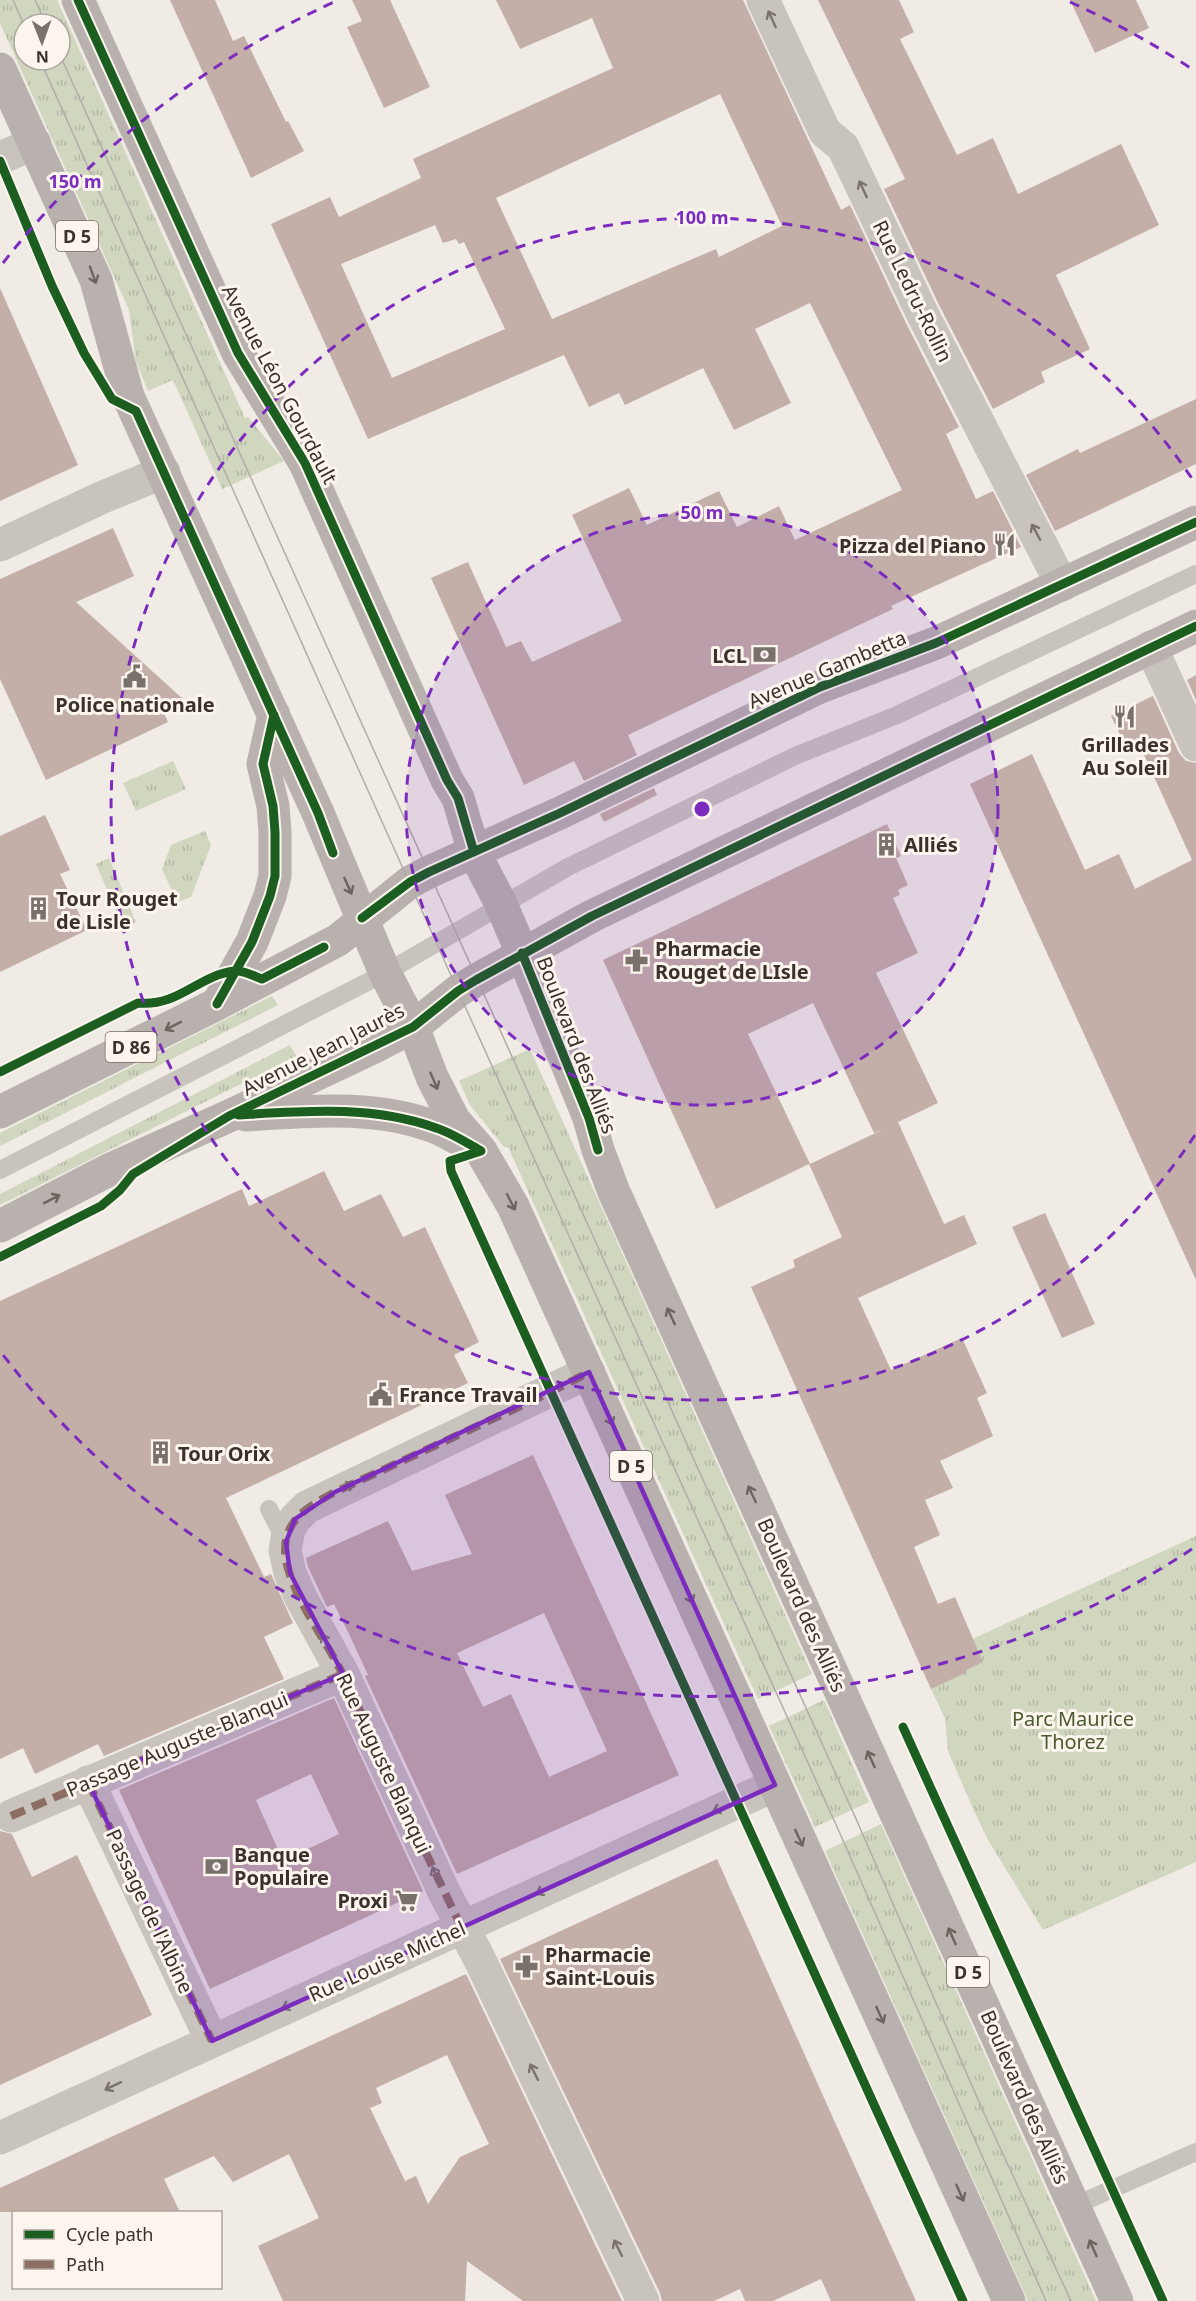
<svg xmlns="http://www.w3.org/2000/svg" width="1196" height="2301" viewBox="0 0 1196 2301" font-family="'Noto Sans',sans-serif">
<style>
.grass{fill:url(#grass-tufts);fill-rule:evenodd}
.building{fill:#c3afa7;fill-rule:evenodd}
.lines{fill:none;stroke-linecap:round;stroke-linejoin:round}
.lane{stroke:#c9c3be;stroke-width:18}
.street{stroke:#c9c3be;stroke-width:33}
.primary{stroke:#b8b1ad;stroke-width:33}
.tram{stroke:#b1aca8;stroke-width:1.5}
.quiet{stroke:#8d6e63;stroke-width:8;stroke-dasharray:15 8;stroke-linecap:butt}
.cycleway-casing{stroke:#fbf5ee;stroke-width:13}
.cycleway{stroke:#1b5e20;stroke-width:9}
.oneway{stroke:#7b726d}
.oneway2{stroke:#6d645f}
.marked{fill:#7b2cbf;fill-opacity:0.2;stroke:#7b2cbf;stroke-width:4.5;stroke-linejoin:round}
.ring{fill:none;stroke:#7b2cbf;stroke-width:3;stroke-dasharray:10 8}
.labels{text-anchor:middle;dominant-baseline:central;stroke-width:6;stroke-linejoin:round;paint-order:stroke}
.shield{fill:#fbf5ee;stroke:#756b66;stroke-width:1.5}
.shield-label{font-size:18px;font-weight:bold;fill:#3b302b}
.street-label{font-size:20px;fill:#3b302b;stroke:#fbf5ee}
.poi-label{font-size:20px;font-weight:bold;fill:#3b302b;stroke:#fbf5ee;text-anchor:start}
.park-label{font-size:20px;fill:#4a5a2e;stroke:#fbf5ee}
.centre{fill:#7b2cbf;stroke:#fbf5ee;stroke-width:3}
.ring-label{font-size:18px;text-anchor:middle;font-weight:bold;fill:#7b2cbf;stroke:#fbf5ee;stroke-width:6;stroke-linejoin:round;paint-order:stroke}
</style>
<defs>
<pattern id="grass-tufts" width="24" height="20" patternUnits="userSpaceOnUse" patternTransform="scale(1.5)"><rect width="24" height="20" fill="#d1d6bf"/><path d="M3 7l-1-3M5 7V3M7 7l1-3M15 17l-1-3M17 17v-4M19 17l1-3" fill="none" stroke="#b4b8a4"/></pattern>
</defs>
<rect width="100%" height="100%" fill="#f0ebe5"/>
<path class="grass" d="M 0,0 L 57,0 L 245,418 L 248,417 L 284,461 L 222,489 L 173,380 L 148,391 L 136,362 L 129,310 L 0,23 ZM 24,24 L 60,24 L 60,60 L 24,60 Z
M 173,761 L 186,789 L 136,811 L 123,783 Z
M 205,831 L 211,845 L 191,897 L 177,902 L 162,869 L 171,845 Z
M 109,858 L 136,922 L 123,927 L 96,864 Z
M 272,996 L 278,1005 L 0,1146 L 0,1133 Z
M 290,1045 L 296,1056 L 0,1205 L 0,1194 Z
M 530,1049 L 812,1674 L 758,1699 L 508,1147 L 504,1147 L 470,1105 L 459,1081 Z
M 1196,1536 L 1196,1862 L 1043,1930 L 988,1840 L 974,1811 L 948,1751 L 945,1718 L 931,1689 L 957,1646 Z
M 824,1700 L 869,1802 L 815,1827 L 769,1726 Z
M 881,1824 L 1096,2301 L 1028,2301 L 825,1851 Z"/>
<path class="building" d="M 170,0 L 215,0 L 233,41 L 244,36 L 286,122 L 288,121 L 304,151 L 251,178 Z
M 352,0 L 390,0 L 430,87 L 384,108 L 347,27 L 362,21 Z
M 496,0 L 743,0 L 841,210 L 850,205 L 906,323 L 959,427 L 946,434 L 976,499 L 993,491 L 1021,547 L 891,606 L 893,609 L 628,735 L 637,755 L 584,781 L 574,761 L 524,785 L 431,578 L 468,562 L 506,647 L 521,641 L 532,662 L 622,621 L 572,515 L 629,488 L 647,525 L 719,491 L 737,527 L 779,506 L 795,540 L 902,490 L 810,303 L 755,329 L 791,403 L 734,430 L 703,368 L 625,405 L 619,393 L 589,407 L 564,355 L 368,439 L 271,224 L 330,197 L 339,217 L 421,178 L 413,159 L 613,68 L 592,18 L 520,49 ZM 720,94 L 782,226 L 719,257 L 716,249 L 552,319 L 496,198 ZM 435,225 L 443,243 L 456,239 L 459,244 L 464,242 L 505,329 L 392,378 L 341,264 Z
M 818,0 L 899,0 L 914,32 L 900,39 L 957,155 L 993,138 L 1018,194 L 1121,144 L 1159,225 L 1056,275 L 1090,349 L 1041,372 L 1045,382 L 993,409 L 940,307 L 884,189 L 905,179 Z
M 1070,0 L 1136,0 L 1149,28 L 1095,53 Z
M 0,288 L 78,465 L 0,501 Z
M 1196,399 L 1196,464 L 1055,531 L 1026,475 L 1078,449 L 1080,453 Z
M 113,528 L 134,576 L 76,602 L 184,700 L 162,709 L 168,722 L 46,780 L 0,679 L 0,579 Z
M 1196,675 L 1196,700 L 1187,680 Z
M 1153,696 L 1179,753 L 1186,761 L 1196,763 L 1196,1280 L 970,784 L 1032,754 L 1085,870 L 1119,854 L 1135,889 L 1192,860 L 1140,746 L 1129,753 L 1111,716 Z
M 654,788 L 657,795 L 604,822 L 600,814 Z
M 45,815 L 70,870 L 60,874 L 87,930 L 0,972 L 0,836 Z
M 887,824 L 901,856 L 896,858 L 908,885 L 898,890 L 900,895 L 893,898 L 918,953 L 876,973 L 938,1103 L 898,1122 L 944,1224 L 964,1215 L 977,1244 L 858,1298 L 891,1370 L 962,1338 L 987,1393 L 977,1398 L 993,1436 L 940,1461 L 953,1488 L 925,1500 L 940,1535 L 914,1547 L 938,1604 L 955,1597 L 983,1662 L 966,1670 L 967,1672 L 931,1689 L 751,1287 L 795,1267 L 793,1260 L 842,1237 L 809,1164 L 716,1209 L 603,960 ZM 813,1003 L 874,1133 L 884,1129 L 810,1164 L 748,1034 Z
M 324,1171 L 344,1211 L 381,1194 L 403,1237 L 425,1227 L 479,1342 L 454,1355 L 468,1383 L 226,1498 L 264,1577 L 271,1574 L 293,1623 L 264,1637 L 284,1679 L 104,1756 L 98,1744 L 35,1774 L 23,1748 L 0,1759 L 0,1301 L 242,1189 L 249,1206 Z
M 1045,1213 L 1095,1324 L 1062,1338 L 1012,1227 Z
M 533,1455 L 679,1775 L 457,1874 L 365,1676 L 368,1675 L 349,1634 L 334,1604 L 327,1607 L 308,1567 L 306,1558 L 388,1521 L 412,1571 L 472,1554 L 445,1495 ZM 544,1613 L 607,1751 L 549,1777 L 511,1694 L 483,1707 L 457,1653 Z
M 334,1698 L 423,1891 L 210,1989 L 119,1790 ZM 311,1774 L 339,1834 L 283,1861 L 256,1800 Z
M 0,1831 L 12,1834 L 32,1877 L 77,1855 L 152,2015 L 0,2085 Z
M 717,1859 L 842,2138 L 916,2301 L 831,2301 L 821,2279 L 773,2301 L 745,2301 L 740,2289 L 714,2301 L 662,2301 L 660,2293 L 500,1959 Z
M 466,1974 L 622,2301 L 523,2301 L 467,2261 L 465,2301 L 283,2301 L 258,2246 L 319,2218 L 289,2154 L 233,2182 L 214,2156 L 164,2179 L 180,2212 L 0,2212 L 0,2188 ZM 447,2055 L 489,2144 L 460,2157 L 428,2204 L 416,2176 L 405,2181 L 370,2108 L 382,2103 L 376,2088 Z"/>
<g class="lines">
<path class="lane" d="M 0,1170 L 385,973 L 568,867 L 795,756 L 897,715 L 1196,574
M 269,1509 L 286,1542
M 1074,2206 L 1196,2152"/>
<path class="street" d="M 763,0 L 825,132 L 843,147 L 923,315 L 1062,585
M 0,158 L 35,143
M 0,545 L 103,497 L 164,472
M 1151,647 L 1196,745
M 589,1372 L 307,1507 L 295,1519 L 289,1529 L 285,1550 L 290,1573 L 301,1598 L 343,1674 L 444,1892 L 479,1958 L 643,2301
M 88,1782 L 212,2041
M 11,1816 L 343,1674
M 0,2138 L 775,1785"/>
<path class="primary" d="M 78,0 L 238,353 L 305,463 L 447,780 L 458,798 L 474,852 L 501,904 L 522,953 L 589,1118 L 598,1150 L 614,1192 L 1117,2301
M 0,69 L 96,280 L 128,396 L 318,813 L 385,973 L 413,1027 L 432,1077 L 454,1120 L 481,1151 L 513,1206 L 1009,2301
M 218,1003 L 252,942 L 270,896 L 275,876 L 275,832 L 273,806 L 263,764 L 274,715
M 0,1112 L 217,1004 L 338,940 L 410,882 L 429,872 L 560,813 L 820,687 L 936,643 L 1196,522
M 246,1115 C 309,1111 377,1104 437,1128 C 449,1133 459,1140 470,1145
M 0,1226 L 111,1169 L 229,1116 L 374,1047 L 413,1027 L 458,991 L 476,980 L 592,916 L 1196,626"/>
<path class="tram" d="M 13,0 L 24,25
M 35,0 L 46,24
M 60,55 L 857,1821 L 983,2111 L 1071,2301
M 40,60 L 458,991 L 838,1829 L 1046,2301"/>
<path class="quiet" d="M 88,1782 L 212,2041
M 11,1816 L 343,1674
M 462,1928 C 421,1845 384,1760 344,1677 C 327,1641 286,1589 285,1550 C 285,1518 311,1505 335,1492 L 551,1392 L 589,1372"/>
<defs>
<path id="cycleway" d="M 78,0 L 238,353 L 305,463 L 447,780 L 458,798 L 474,852
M 0,161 L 52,286 L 84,353 L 112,399 L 136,411 L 318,813 L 333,853
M 362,918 L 410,882 L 429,872 L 560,813 L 820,687 L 936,643 L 1196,522
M 522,953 L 589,1118 L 598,1150
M 217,1004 L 252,942 L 270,896 L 275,876 L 275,832 L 273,806 L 263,764 L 274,715
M 0,1072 L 138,1003 C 179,1007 198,975 235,971 C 243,970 254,976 262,979 L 324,947
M 238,1115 C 304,1111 372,1105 436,1128 C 452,1133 467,1143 481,1151
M 481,1151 L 450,1161 L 451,1171 L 963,2301
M 0,1257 L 101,1206 L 120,1190 L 133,1174 L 229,1116 L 413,1027 L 458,991 L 476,980 L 592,916 L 1196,626
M 903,1727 L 1163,2301"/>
</defs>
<use href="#cycleway" class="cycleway-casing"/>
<use href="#cycleway" class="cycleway"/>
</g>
<defs><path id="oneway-shaft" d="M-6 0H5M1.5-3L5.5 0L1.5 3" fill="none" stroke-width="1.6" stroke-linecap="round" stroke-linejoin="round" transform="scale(1.5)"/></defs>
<g class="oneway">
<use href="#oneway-shaft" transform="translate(772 19) rotate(-115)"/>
<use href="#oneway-shaft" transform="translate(863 189) rotate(-115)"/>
<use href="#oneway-shaft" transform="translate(1036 532) rotate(-118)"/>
<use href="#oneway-shaft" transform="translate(346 1487) rotate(-25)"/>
<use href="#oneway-shaft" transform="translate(326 1642) rotate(-119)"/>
<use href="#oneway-shaft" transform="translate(721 1808) rotate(156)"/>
<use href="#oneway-shaft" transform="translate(436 1875) rotate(-115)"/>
<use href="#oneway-shaft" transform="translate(544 1890) rotate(155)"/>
<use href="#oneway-shaft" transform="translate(290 2005) rotate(156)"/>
<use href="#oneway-shaft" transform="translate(534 2072) rotate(-116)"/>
<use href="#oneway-shaft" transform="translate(113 2086) rotate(155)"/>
<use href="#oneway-shaft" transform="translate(618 2248) rotate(-116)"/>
</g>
<g class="oneway2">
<use href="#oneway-shaft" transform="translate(93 275) rotate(70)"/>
<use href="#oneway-shaft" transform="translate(348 886) rotate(66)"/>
<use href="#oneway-shaft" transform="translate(173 1026) rotate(153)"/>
<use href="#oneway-shaft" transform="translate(434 1081) rotate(67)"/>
<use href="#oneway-shaft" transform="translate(52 1199) rotate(-27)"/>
<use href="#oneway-shaft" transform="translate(511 1202) rotate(63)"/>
<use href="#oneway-shaft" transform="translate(671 1316) rotate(-115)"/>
<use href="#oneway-shaft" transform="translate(609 1417) rotate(66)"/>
<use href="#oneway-shaft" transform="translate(752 1494) rotate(-115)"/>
<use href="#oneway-shaft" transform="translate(689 1595) rotate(66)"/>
<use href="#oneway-shaft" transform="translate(871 1759) rotate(-114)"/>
<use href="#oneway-shaft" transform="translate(799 1838) rotate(65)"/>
<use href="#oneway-shaft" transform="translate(952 1936) rotate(-114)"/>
<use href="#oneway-shaft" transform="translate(880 2015) rotate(66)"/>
<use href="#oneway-shaft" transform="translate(960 2193) rotate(66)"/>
<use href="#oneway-shaft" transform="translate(1093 2248) rotate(-114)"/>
</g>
<path class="marked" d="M 589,1372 L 775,1785 L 212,2041 L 88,1782 L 343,1674 L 290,1573 L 286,1542 L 295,1519 L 335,1492 Z"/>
<circle cx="702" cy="809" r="296" fill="#7b2cbf" fill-opacity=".12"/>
<g class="ring">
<circle cx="702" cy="809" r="296"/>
<path d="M1195 1135A591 591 0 1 1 1195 483"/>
<path d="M1192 1549A887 887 0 0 1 3 1355M3 263A887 887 0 0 1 334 2M1070 2A887 887 0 0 1 1192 69"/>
</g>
<defs>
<symbol id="restaurant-bare" viewBox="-9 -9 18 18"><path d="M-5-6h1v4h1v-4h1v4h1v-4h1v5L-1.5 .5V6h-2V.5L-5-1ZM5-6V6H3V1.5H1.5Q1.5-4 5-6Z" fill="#7a716c" stroke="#fbf5ee" stroke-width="2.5" paint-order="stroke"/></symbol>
<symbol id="bank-bare" viewBox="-9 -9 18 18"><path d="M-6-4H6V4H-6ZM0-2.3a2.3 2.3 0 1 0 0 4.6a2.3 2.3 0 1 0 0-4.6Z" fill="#7a716c" stroke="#fbf5ee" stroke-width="2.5" paint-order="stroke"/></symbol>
<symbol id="civic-bare" viewBox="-9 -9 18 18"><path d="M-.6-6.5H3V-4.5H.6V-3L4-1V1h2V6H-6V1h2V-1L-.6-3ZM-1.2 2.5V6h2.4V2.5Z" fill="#7a716c" stroke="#fbf5ee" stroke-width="2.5" paint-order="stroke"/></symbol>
<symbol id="building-bare" viewBox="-9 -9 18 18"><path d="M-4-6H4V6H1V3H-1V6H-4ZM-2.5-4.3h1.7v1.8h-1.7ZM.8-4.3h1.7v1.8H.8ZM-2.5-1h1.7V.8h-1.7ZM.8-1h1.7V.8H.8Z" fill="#7a716c" stroke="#fbf5ee" stroke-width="2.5" paint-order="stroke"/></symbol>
<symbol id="pharmacy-bare" viewBox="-9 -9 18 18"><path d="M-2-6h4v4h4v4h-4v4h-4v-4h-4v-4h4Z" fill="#7a716c" stroke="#fbf5ee" stroke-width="2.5" paint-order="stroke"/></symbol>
<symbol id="supermarket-bare" viewBox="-9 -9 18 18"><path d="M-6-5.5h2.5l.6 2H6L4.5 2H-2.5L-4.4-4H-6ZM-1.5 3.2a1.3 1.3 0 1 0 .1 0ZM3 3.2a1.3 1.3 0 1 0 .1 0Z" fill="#7a716c" stroke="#fbf5ee" stroke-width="2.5" paint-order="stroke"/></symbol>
</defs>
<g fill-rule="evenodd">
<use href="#restaurant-bare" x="988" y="528" width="33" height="33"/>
<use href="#bank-bare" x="748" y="638" width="33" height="33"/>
<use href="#civic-bare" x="118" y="660" width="33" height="33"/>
<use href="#restaurant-bare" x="1108" y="700" width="33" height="33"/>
<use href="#building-bare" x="870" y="828" width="33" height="33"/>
<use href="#building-bare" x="22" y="892" width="33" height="33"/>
<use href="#pharmacy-bare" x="620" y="944" width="33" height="33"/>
<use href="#civic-bare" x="364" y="1378" width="33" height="33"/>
<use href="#building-bare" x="144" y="1436" width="33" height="33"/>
<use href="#bank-bare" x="200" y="1850" width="33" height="33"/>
<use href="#supermarket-bare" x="390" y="1884" width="33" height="33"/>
<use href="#pharmacy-bare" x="510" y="1950" width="33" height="33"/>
</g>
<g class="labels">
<g class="shield">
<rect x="56" y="221" width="42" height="30" rx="4.5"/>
<rect x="105.5" y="1032" width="51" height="30" rx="4.5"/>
<rect x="610" y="1451" width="42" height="30" rx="4.5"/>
<rect x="947" y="1957" width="42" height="30" rx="4.5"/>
</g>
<g class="shield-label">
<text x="77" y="236">D 5</text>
<text x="131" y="1047">D 86</text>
<text x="631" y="1466">D 5</text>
<text x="968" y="1972">D 5</text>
</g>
<g class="street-label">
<text transform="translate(913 291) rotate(64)">Rue Ledru-Rollin</text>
<text transform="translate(280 384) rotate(62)">Avenue Léon Gourdault</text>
<text transform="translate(827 669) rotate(-23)">Avenue Gambetta</text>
<text transform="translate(577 1045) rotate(69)">Boulevard des Alliés</text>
<text transform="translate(323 1049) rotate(-27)">Avenue Jean Jaurès</text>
<text transform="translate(802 1605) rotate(66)">Boulevard des Alliés</text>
<text transform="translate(177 1744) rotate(-23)">Passage Auguste-Blanqui</text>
<text transform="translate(384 1763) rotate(65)">Rue Auguste Blanqui</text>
<text transform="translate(150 1911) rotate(65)">Passage de l'Albine</text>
<text transform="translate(387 1961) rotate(-24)">Rue Louise Michel</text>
<text transform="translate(1025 2097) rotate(66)">Boulevard des Alliés</text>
</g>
<g class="poi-label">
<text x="986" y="545" text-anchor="end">Pizza del Piano</text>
<text x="747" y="655" text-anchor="end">LCL</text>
<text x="135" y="704" text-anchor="middle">Police nationale</text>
<text x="1125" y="744" text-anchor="middle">Grillades<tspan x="1125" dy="23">Au Soleil</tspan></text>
<text x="904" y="844">Alliés</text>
<text x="56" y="898">Tour Rouget<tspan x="56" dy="23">de Lisle</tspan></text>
<text x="655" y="948">Pharmacie<tspan x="655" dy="23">Rouget de LIsle</tspan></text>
<text x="399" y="1394">France Travail</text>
<text x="178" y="1453">Tour Orix</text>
<text x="234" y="1854">Banque<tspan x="234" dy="23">Populaire</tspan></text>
<text x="388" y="1900" text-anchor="end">Proxi</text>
<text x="545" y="1954">Pharmacie<tspan x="545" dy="23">Saint-Louis</tspan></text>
</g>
<g class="park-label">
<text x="1073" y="1718">Parc Maurice<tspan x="1073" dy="23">Thorez</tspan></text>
</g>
</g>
<circle cx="702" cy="809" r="9" class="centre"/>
<g class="ring-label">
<text x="75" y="188">150 m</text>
<text x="702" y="224">100 m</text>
<text x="702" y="519">50 m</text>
</g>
<rect x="12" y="2211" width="210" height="78" fill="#fbf5ee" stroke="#aea6a0" stroke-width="1.5"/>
<rect x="24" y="2230" width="30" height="9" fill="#1b5e20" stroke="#aea6a0" stroke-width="1.5"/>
<text x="66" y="2241" font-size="18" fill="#3b302b">Cycle path</text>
<rect x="24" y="2260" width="30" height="9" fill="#8d6e63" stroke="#aea6a0" stroke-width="1.5"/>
<text x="66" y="2271" font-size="18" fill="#3b302b">Path</text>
<g transform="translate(42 42) rotate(179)"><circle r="28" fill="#fbf5ee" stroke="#aea6a0" stroke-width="1.5"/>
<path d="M0-4.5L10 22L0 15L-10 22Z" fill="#7a716c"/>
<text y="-9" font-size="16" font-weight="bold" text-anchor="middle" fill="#3b302b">N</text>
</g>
</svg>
